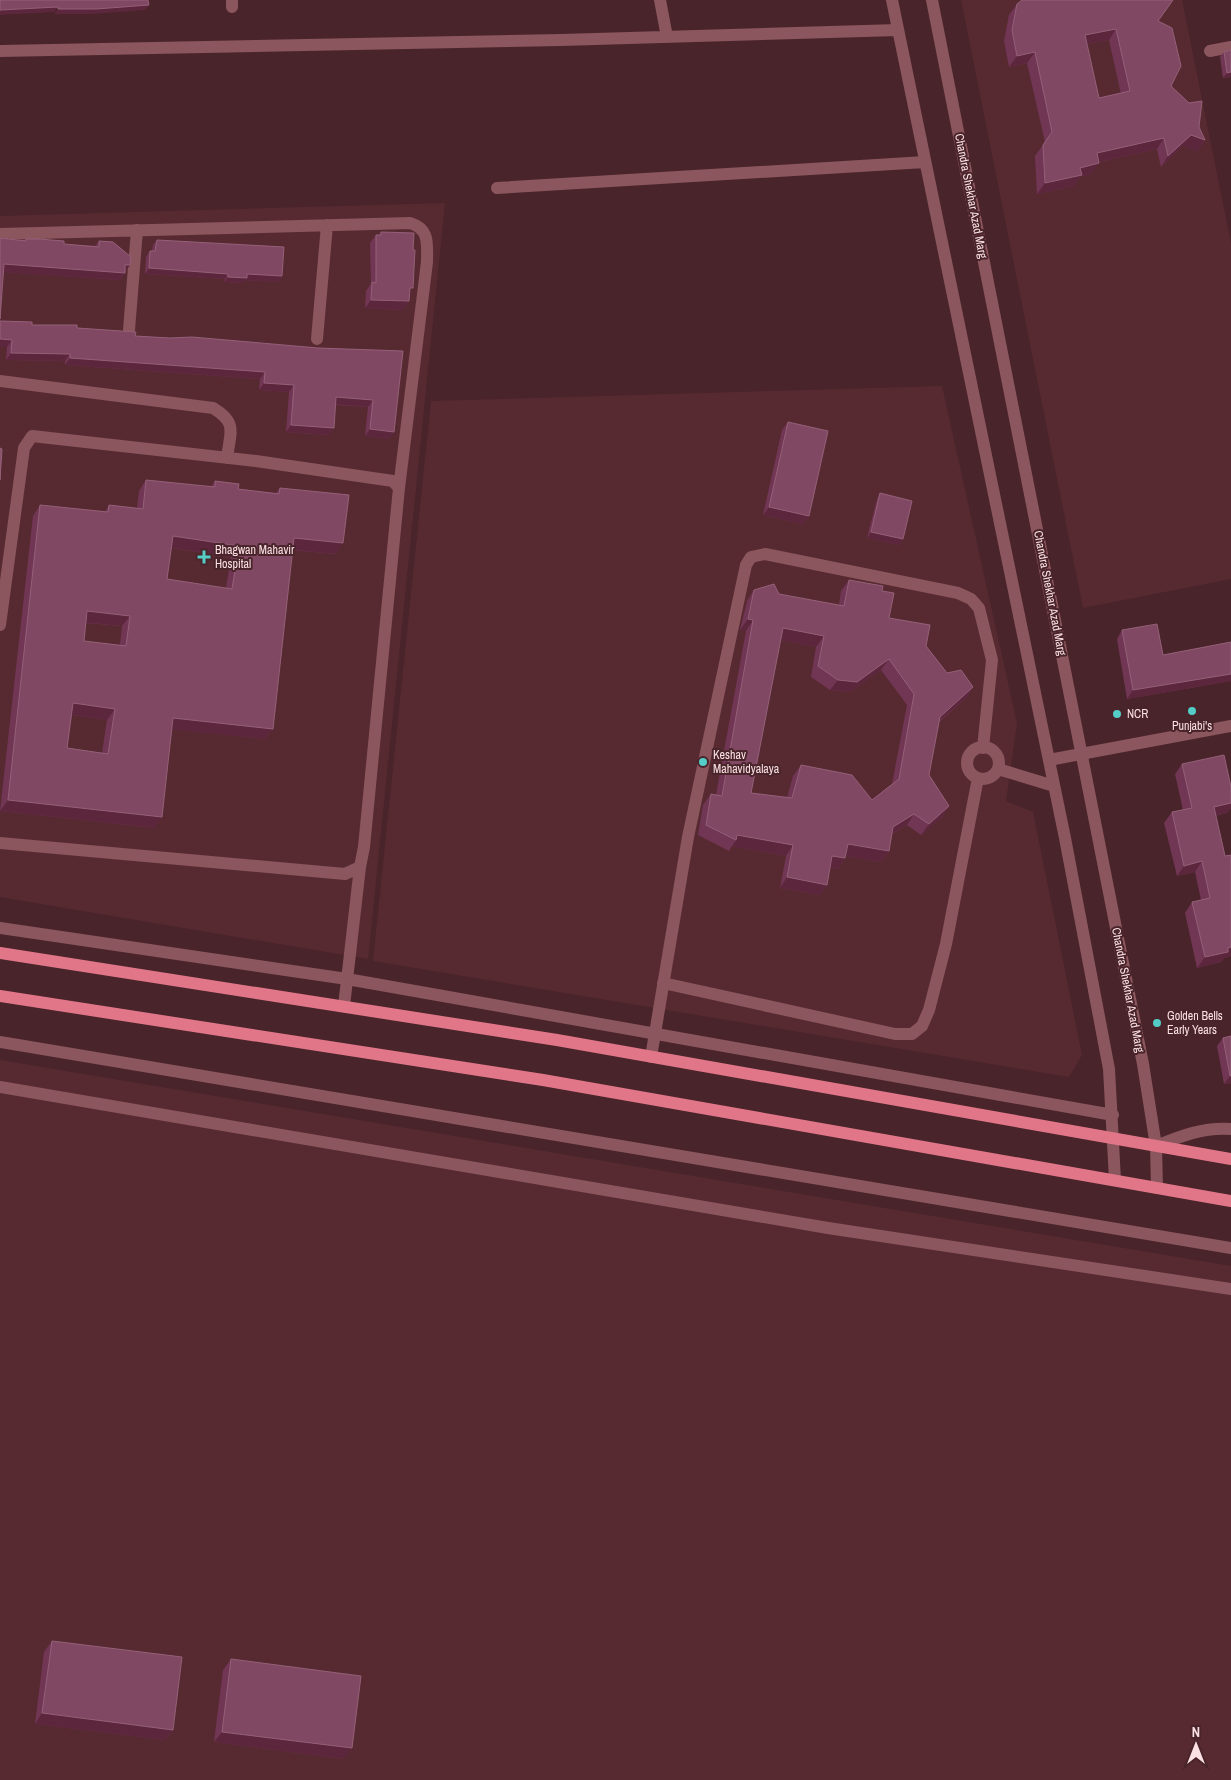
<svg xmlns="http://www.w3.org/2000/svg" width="1231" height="1780" viewBox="0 0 1231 1780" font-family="'Archivo Narrow',sans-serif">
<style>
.built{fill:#572a31}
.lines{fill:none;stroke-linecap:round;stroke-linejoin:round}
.minor{stroke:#8b565d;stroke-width:12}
.major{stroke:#e17688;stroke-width:12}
.wall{fill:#723655;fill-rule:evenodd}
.shaded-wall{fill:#5c273d}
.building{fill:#814864;stroke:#946078;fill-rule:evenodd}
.poi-dot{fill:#54cdc7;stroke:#49242a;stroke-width:2}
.labels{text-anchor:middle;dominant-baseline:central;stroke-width:4;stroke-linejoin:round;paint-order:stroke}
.street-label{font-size:12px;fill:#fbe1e4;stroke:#49242a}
.poi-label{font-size:12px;fill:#fbe1e4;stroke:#49242a;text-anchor:start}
</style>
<rect width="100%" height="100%" fill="#49242a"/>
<path class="built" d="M 961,0 L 1182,0 L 1231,243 L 1231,579 L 1083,608 Z
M 445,203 L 368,959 L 0,897 L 0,216 Z
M 942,386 L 1017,723 L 1006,801 L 1033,812 L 1082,1055 L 1069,1077 L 373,961 L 431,401 Z
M 0,1060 L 1231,1266 L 1231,1780 L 0,1780 Z"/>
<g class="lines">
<path class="minor" d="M 232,0 L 232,7
M 660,0 L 667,37
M 892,0 L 1065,838 L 1109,1069 L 1115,1180
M 932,0 L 1143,1064 L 1156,1146 L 1157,1188
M 0,51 L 561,40 L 898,30
M 1210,51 L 1231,47
M 497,188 L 925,162
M 0,234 L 410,223 C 430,229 427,244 427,262 L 399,488
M 129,330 L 137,230
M 317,339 L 327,225
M 0,381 L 213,408 C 238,423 230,432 227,458
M 0,625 L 24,448 L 32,436 L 256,461 L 393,481 L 399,488 L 364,847 L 360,867 L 345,874 L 0,843
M967 763a16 16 0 1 1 32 0a16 16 0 1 1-32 0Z
M 1049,760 L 1231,726
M 998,769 L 1054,786
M 0,928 L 347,979 L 1113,1115
M 663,983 L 895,1034 L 912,1034 L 922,1026 L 929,1010 L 946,944 L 978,778
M 344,1006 L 360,867
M 0,1042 L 1231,1248
M 651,1057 L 688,837 L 746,565 L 751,557 L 765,554 L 958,593 L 971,599 L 979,608 L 992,660 L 983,748
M 0,1087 L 828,1228 L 1231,1289
M 1156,1146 C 1181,1136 1203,1127 1231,1129"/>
<path class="major" d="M 0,953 L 557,1040 L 1231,1159
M 0,996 L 543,1080 L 1231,1201"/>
</g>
<path class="wall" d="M 1017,4 L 1158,21 L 1171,86 L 1199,127 L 1205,140 L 1197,151 L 1183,146 L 1161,167 L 1157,149 L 1099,162 L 1091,174 L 1081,176 L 1074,186 L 1037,194 L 1035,156 L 1045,142 L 1027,63 L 1009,67 L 1004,41 L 1009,15 ZM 1109,40 L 1121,94 L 1099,98 L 1087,44 Z
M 1231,50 L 1231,77 L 1223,78 L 1220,57 L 1224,52 Z
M 381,232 L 410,293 L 409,301 L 403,310 L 365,308 L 366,291 L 371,284 L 370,243 L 376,235 L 379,235 Z
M 0,238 L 25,240 L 26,239 L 64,244 L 95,246 L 99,241 L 130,265 L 120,280 L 3,272 Z
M 157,240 L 282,276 L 278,282 L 245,280 L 243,283 L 224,282 L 225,279 L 145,274 L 146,257 L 150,251 L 152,251 L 153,245 Z
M 32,325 L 77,328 L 135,336 L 318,348 L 403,351 L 389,439 L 365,436 L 368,407 L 336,405 L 329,435 L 286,432 L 289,392 L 259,390 L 260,379 L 65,365 L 65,361 L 6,360 L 7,347 L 0,347 Z
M 788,422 L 809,516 L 803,524 L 763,515 L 782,430 Z
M 146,480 L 211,487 L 215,481 L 238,489 L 276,493 L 280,488 L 336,554 L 292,550 L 273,729 L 265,739 L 172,729 L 155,828 L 0,811 L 33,516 L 40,505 L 105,512 L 109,505 L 137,508 L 139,491 ZM 171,548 L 231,557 L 226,588 L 167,579 ZM 86,623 L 122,626 L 120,645 L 84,641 ZM 72,715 L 107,720 L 102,753 L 67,748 Z
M 880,493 L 899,545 L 867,538 L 877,499 Z
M 849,580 L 882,591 L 889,618 L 926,646 L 947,673 L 973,687 L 966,698 L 939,722 L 929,775 L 949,806 L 942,817 L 921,835 L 907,825 L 892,834 L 889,851 L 881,862 L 846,856 L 845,858 L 838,869 L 830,868 L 827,885 L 820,895 L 780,888 L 786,856 L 732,846 L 729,851 L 698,835 L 703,805 L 711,794 L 716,795 L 746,631 L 740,630 L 747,601 L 754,590 L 839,605 L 841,591 ZM 780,640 L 816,647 L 811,677 L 830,690 L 850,692 L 881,670 L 907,705 L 892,784 L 872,800 L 801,765 L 793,776 L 787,798 L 751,793 Z
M 1122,630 L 1163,655 L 1231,642 L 1231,681 L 1127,699 L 1117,639 Z
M 1182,764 L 1231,787 L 1231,808 L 1227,813 L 1215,816 L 1225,856 L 1231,855 L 1231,956 L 1224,958 L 1221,962 L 1197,968 L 1185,913 L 1192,902 L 1201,900 L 1195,872 L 1177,876 L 1164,823 L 1172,812 L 1183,810 L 1175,774 Z
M 1231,1036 L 1231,1083 L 1224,1084 L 1217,1046 L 1223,1038 Z
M 52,1641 L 173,1730 L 165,1740 L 35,1724 L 44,1652 Z
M 231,1659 L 344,1759 L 214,1742 L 223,1670 Z"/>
<path class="shaded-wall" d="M 149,5 L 145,10 L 92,14 L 54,14 L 58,9 Z
M 58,7 L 54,12 L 0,15 L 0,10 Z
M 1116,29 L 1109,40 L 1077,46 L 1085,35 Z
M 1035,52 L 1027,63 L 1009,67 L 1017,56 Z
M 1231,72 L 1231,77 L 1223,78 L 1227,73 Z
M 1191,135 L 1205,140 L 1197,151 L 1183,146 L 1161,167 L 1168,156 Z
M 1164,138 L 1157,149 L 1089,164 L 1097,153 Z
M 1099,163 L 1091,174 L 1081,176 L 1074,186 L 1037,194 L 1045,183 L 1080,168 Z
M 4,264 L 125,273 L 120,280 L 0,272 Z
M 125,265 L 130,265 L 125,272 L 121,272 Z
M 149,268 L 228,274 L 225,279 L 145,274 Z
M 247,274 L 282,276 L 278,282 L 245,280 L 243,283 L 224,282 L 228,277 Z
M 371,300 L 409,301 L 403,310 L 365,308 Z
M 0,339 L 12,340 L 7,347 L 0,347 Z
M 11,353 L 70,354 L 65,361 L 6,360 Z
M 70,358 L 265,372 L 260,379 L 65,365 Z
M 264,383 L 294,385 L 289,392 L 259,390 Z
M 336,397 L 373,400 L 368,407 L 331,404 Z
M 291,425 L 334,428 L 329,435 L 286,432 Z
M 370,429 L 394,432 L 389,439 L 365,436 Z
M 769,507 L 809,516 L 803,524 L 763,515 Z
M 871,532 L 903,539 L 899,545 L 867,538 Z
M 173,536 L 239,546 L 231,557 L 166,547 Z
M 294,538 L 343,543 L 336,554 L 286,549 Z
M 87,611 L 130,616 L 122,626 L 80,622 Z
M 748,619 L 753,620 L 746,631 L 740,630 Z
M 783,628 L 824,636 L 816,647 L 775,639 Z
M 889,659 L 881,670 L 850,692 L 830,690 L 838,680 Z
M 1231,674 L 1231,681 L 1127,699 L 1133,690 Z
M 973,687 L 966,698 L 932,727 L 940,717 Z
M 73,703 L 115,709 L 107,720 L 66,714 Z
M 173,718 L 273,729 L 265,739 L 166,729 Z
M 8,800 L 162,817 L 155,828 L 0,811 Z
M 1231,803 L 1231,808 L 1227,813 L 1206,818 L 1214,807 Z
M 949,806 L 942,817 L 921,835 L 929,824 Z
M 914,814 L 907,825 L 886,837 L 893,827 Z
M 737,835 L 793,845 L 786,856 L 732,846 L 736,840 Z
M 848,844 L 889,851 L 881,862 L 840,855 Z
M 832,856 L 845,858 L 838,869 L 825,867 Z
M 1202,861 L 1195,872 L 1177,876 L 1184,866 Z
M 787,877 L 827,885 L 820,895 L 780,888 Z
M 1231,947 L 1231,956 L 1224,958 L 1221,962 L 1197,968 L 1205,957 Z
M 1230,1076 L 1231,1076 L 1231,1083 L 1224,1084 Z
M 42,1713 L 173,1730 L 165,1740 L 35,1724 Z
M 222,1732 L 352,1748 L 344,1759 L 214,1742 Z"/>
<path class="building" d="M 0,0 L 148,0 L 149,5 L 96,9 L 58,9 L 58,7 L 0,10 Z
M 1022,0 L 1173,0 L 1158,21 L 1172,28 L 1181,66 L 1171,86 L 1189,103 L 1202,101 L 1199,127 L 1205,140 L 1191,135 L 1168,156 L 1164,138 L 1097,153 L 1099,163 L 1080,168 L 1082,175 L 1045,183 L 1043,145 L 1052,132 L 1035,52 L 1017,56 L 1012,30 L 1017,4 ZM 1116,29 L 1130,91 L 1099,98 L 1085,35 Z
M 1231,50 L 1231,72 L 1227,73 L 1224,52 Z
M 381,232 L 414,233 L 413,250 L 415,250 L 413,288 L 410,288 L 409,301 L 371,300 L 372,282 L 376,283 L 376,235 L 381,235 Z
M 0,238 L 26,241 L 26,239 L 39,239 L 64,241 L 64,244 L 99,247 L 99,241 L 113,242 L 131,257 L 130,265 L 125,265 L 125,273 L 4,264 L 0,319 Z
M 157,240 L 284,247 L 282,276 L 247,274 L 247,278 L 228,277 L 228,274 L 149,268 L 150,251 L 155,251 Z
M 0,321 L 32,322 L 32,325 L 77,325 L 77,328 L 136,332 L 135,336 L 170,338 L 192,337 L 318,348 L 403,351 L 394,432 L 370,429 L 373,400 L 336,397 L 334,428 L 291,425 L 294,385 L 264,383 L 265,372 L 70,358 L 70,354 L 11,353 L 12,340 L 0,339 Z
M 788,422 L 828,431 L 809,516 L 769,507 Z
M 0,448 L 2,449 L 0,480 Z
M 146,480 L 215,487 L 215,481 L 239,484 L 238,489 L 279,494 L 280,488 L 349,495 L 343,543 L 294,538 L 273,729 L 173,718 L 162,817 L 8,800 L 40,505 L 108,512 L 109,505 L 143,509 ZM 173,536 L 239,546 L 232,589 L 167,579 ZM 87,611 L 130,616 L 126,646 L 84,641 ZM 73,703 L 115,709 L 108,754 L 67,748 Z
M 880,493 L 912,501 L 903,539 L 871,532 Z
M 849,580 L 883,586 L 882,591 L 894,593 L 889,618 L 930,625 L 926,646 L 947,673 L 961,670 L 973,687 L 940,717 L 929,775 L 949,806 L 929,824 L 914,814 L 893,827 L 889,851 L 848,844 L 845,858 L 832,856 L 827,885 L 787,877 L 793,845 L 737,835 L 736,840 L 706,825 L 711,794 L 722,796 L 753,620 L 748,619 L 754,590 L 774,584 L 779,594 L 844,606 ZM 783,628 L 824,636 L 818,666 L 838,680 L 857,682 L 889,659 L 914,694 L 899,779 L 872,800 L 852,775 L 801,765 L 792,798 L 751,793 Z
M 1157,624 L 1163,655 L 1231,642 L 1231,674 L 1133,690 L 1122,630 Z
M 1224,755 L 1231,787 L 1231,803 L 1214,807 L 1225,856 L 1231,855 L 1231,947 L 1228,948 L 1228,952 L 1205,957 L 1192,902 L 1210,898 L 1202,861 L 1184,866 L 1172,812 L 1192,808 L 1182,764 Z
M 1231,1036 L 1231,1076 L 1230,1076 L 1223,1038 Z
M 52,1641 L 182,1657 L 173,1730 L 42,1713 Z
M 231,1659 L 361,1676 L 352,1748 L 222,1732 Z"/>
<g class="poi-dot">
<path d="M201.5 549.5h5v5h5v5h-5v5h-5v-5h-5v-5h5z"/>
<circle cx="1192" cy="711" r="5"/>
<circle cx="1117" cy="714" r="5"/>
<circle cx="703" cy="762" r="5"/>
<circle cx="1157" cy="1023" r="5"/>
</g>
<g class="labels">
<g class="street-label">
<text transform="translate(971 196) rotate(79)">Chandra Shekhar Azad Marg</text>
<text transform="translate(1050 593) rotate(79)">Chandra Shekhar Azad Marg</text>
<text transform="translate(1128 990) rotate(79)">Chandra Shekhar Azad Marg</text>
</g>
<g class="poi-label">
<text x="215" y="550">Bhagwan Mahavir<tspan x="215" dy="14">Hospital</tspan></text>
<text x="1127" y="714">NCR</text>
<text x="1192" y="726" text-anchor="middle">Punjabi's</text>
<text x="713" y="755">Keshav<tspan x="713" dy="14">Mahavidyalaya</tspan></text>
<text x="1167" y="1016">Golden Bells<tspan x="1167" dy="14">Early Years</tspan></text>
</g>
</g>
<g transform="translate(1196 1745)" stroke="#49242a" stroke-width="4" paint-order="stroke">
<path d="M0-4L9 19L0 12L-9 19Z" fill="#fbe1e4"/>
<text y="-8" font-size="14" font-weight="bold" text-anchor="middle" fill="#fbe1e4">N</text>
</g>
</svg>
